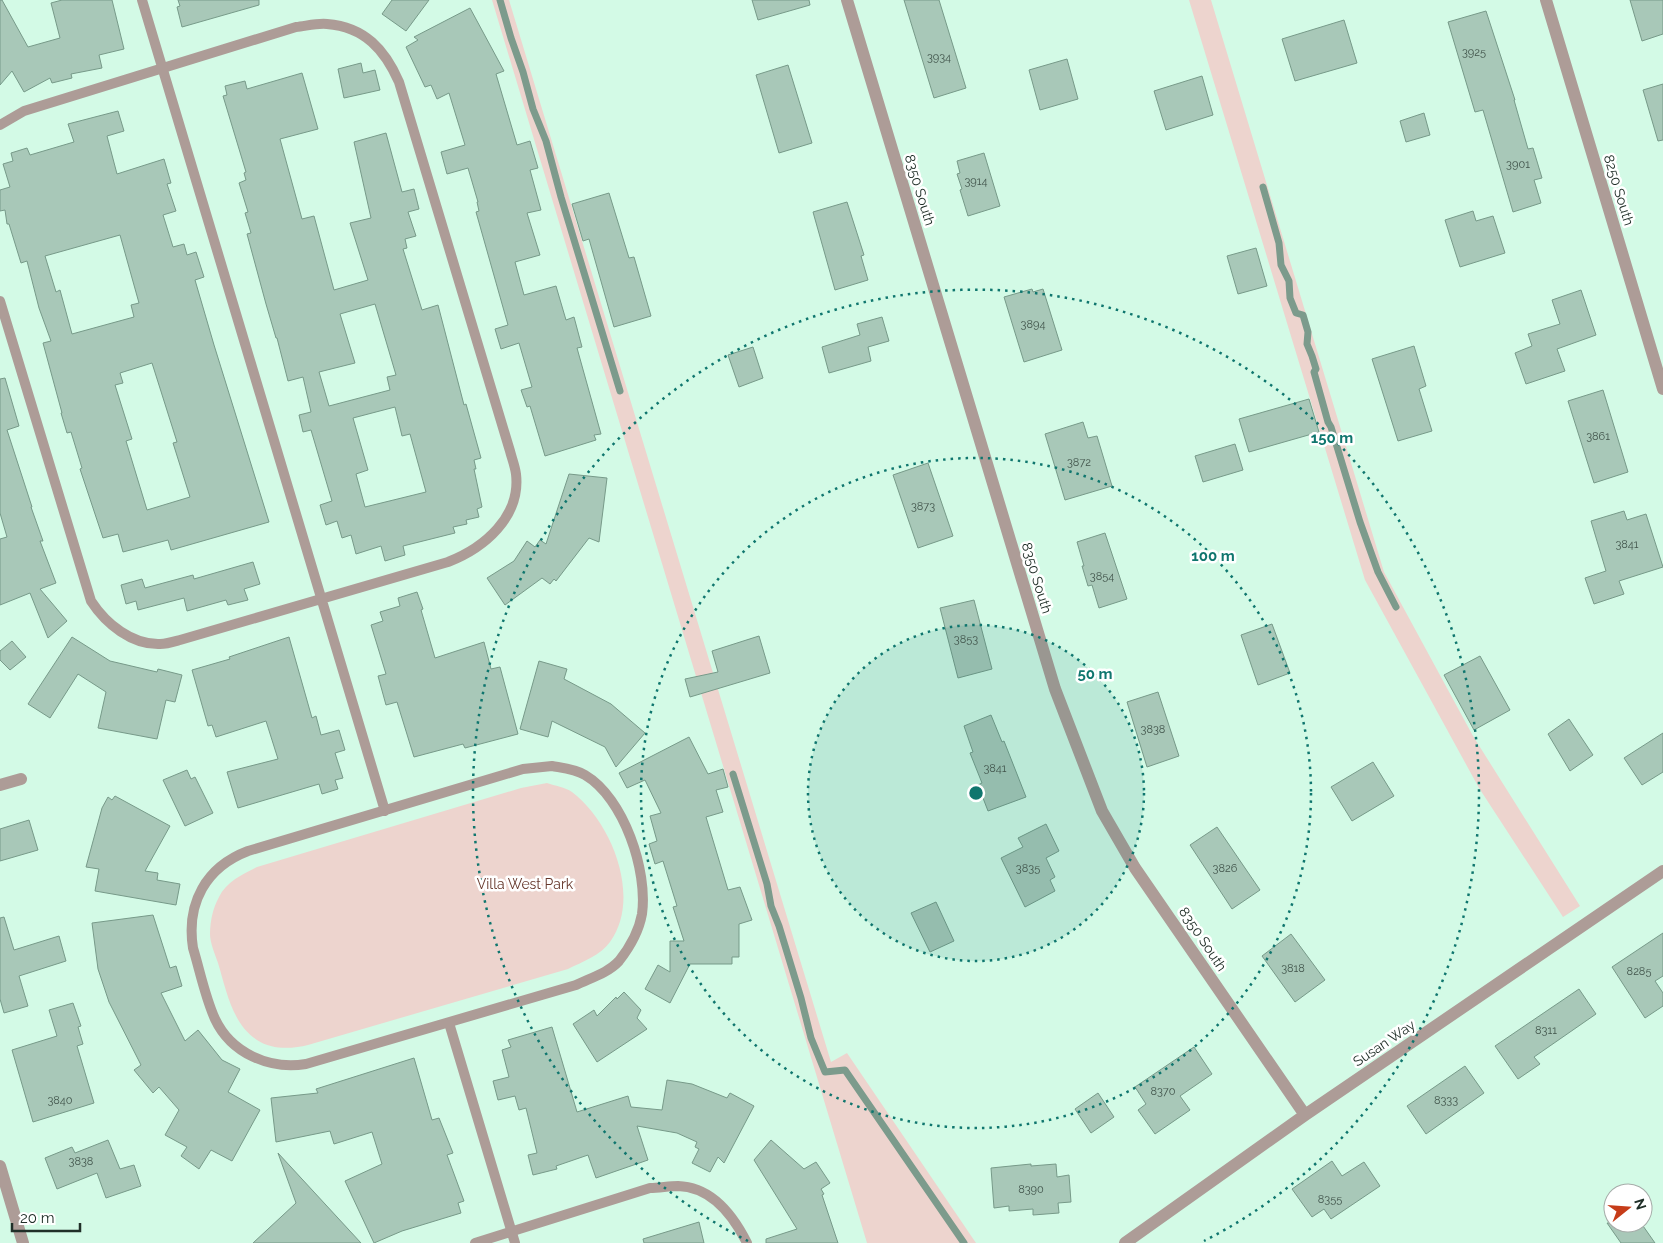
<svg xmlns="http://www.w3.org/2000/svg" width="1663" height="1243" viewBox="0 0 1663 1243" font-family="Raleway,sans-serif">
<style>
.green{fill:#edd4ce}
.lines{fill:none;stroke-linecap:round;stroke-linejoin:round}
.stream{stroke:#7c9b8c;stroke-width:7}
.building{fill:#a8c8b8;stroke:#779a89;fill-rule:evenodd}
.lane{stroke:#ad9c97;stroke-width:10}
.street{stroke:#ad9c97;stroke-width:12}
.ring{fill:none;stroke:#0f766e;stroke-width:2.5;stroke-dasharray:2.5 5}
.labels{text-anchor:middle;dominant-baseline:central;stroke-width:5;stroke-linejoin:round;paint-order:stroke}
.number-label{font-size:11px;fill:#42554c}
.street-label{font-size:14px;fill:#202f28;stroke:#fff}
.park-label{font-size:14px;fill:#66372b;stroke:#fff}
.centre{fill:#0f766e;stroke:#fff;stroke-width:2.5}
.ring-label{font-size:15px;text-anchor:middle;font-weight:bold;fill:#0f766e;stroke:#fff;stroke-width:5;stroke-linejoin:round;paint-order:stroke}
</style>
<rect width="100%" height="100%" fill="#d3fae6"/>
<path class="green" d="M 492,0 L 509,0 L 831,1062 L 847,1053 L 976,1243 L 867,1243 Z
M 1189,0 L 1211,0 L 1384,572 L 1473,736 L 1580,906 L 1563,917 L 1479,788 L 1365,580 Z
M 547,783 C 555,786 565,787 572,792 C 612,822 642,898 610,942 C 601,955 582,962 568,969 L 308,1045 C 292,1049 272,1050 257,1040 C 232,1024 226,989 218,963 C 215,954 210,943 210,934 C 210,921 213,908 219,897 C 226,882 243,874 257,867 L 521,788 Z"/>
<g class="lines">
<path class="stream" d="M 500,0 L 511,38 L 523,72 L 533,109 L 546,141 L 561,197 L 620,391
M 1263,187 L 1279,243 L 1281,265 L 1289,281 L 1290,298 L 1296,313 L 1303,315 L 1308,332 L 1307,344 L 1312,356 L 1316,369 L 1314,372 L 1328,422 L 1331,427 L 1360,522 L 1378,572 L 1396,607
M 733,774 L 767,884 L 771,906 L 779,926 L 801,998 L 811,1038 L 825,1072 L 845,1070 L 964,1243"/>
</g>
<path class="building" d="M 0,0 L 2,0 L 28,47 L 60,38 L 51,3 L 62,0 L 112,0 L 124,49 L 99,55 L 102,68 L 71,74 L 72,78 L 52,83 L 50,78 L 24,92 L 12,71 L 0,85 Z
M 178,0 L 259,0 L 259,5 L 182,27 L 177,7 L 180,6 Z
M 392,0 L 429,0 L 406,31 L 382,14 Z
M 752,0 L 809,0 L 810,5 L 758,20 Z
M 904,0 L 939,0 L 966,88 L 934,98 Z
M 1630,0 L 1663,0 L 1663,34 L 1642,41 Z
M 470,8 L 504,71 L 496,74 L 517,145 L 530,141 L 538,168 L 530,170 L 541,210 L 527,213 L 540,255 L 515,262 L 524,295 L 556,286 L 566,320 L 574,317 L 582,347 L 577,348 L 601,434 L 594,435 L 596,440 L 545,456 L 530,406 L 527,407 L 521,390 L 532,387 L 519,343 L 501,349 L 495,329 L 508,325 L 476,212 L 479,211 L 477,202 L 478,202 L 468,168 L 447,174 L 441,152 L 465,145 L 449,93 L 437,99 L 431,85 L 425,87 L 406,47 L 418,40 L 414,37 Z
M 1486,11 L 1515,100 L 1514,100 L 1528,149 L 1533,148 L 1542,178 L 1534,180 L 1541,203 L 1513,212 L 1483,110 L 1475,112 L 1448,22 Z
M 1344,20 L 1357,63 L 1295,81 L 1282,39 Z
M 1067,59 L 1078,99 L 1040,110 L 1029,70 Z
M 361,63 L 363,73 L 375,70 L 380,90 L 344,98 L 338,69 Z
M 788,65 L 812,143 L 779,153 L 756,75 Z
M 302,73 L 318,129 L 280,139 L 302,219 L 314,216 L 334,290 L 368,280 L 350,223 L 371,218 L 354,142 L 386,133 L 402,192 L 414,189 L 419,209 L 408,212 L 416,236 L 405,239 L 407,248 L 403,249 L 422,310 L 438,305 L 464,405 L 466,404 L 481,458 L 474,460 L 476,469 L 474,469 L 482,507 L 477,509 L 479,517 L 466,520 L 467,524 L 453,527 L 455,533 L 403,546 L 405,555 L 385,561 L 381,546 L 356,554 L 351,535 L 342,538 L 337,521 L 326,525 L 320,505 L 332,501 L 311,430 L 303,432 L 299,415 L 311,412 L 303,377 L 288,381 L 277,338 L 276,338 L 266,304 L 247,234 L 251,233 L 245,213 L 248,212 L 239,183 L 246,180 L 244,173 L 246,172 L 223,96 L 227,95 L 225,86 L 245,81 L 247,89 ZM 375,304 L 396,375 L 387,377 L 390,390 L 329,406 L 319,372 L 355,363 L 340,314 ZM 395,407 L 402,436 L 410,434 L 426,492 L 365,507 L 356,474 L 368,470 L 353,418 Z
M 1202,76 L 1213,115 L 1166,130 L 1154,91 Z
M 1663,84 L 1663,140 L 1658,141 L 1643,90 Z
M 118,111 L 124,131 L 107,136 L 117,174 L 164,159 L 171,183 L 167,184 L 176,211 L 163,215 L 173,247 L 184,244 L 187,255 L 196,252 L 204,277 L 195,280 L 214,345 L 269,522 L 171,550 L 168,540 L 123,552 L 118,534 L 103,538 L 80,469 L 82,468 L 71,432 L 67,433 L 61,413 L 62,413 L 43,343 L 51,341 L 39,308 L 27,261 L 21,263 L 9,224 L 7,224 L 5,210 L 0,211 L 0,190 L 10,187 L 3,164 L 13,161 L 11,153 L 27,148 L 30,155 L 74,142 L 68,124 ZM 120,235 L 139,303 L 131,305 L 134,317 L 72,334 L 60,290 L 56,292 L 45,256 ZM 152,363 L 177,442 L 173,443 L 190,497 L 147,510 L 126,441 L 132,439 L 115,385 L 123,383 L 120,373 Z
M 1424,113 L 1430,135 L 1406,142 L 1400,121 Z
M 984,153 L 1000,206 L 968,216 L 960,190 L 962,189 L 957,174 L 960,173 L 957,161 Z
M 609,193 L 629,258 L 634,257 L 651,316 L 614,327 L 589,239 L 583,241 L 572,204 Z
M 847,202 L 864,255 L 861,256 L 868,280 L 835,290 L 813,212 Z
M 1473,211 L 1476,221 L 1493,216 L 1505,253 L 1460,267 L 1445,220 Z
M 1256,248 L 1267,286 L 1238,294 L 1227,256 Z
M 1032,289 L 1033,292 L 1043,289 L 1062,350 L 1024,362 L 1004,297 Z
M 1581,290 L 1596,335 L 1557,349 L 1565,371 L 1526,384 L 1515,353 L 1532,346 L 1528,334 L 1560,324 L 1552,300 Z
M 882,317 L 889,341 L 868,347 L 871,361 L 829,373 L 822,347 L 860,335 L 857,324 Z
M 1414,346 L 1426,386 L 1419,389 L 1432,431 L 1398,441 L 1372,359 Z
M 753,347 L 763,378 L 739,387 L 728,355 Z
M 5,378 L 19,426 L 7,430 L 32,507 L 31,507 L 43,541 L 40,541 L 56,583 L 40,589 L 67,621 L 48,638 L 30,593 L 0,605 L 0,539 L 7,537 L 0,513 L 0,379 Z
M 1603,390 L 1628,472 L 1594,483 L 1568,401 Z
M 1309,399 L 1319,432 L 1249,452 L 1239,419 Z
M 1083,422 L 1088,438 L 1097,436 L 1112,486 L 1065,500 L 1045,434 Z
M 1235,444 L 1243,470 L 1203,482 L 1195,456 Z
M 928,463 L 953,536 L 918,548 L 893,475 Z
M 569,474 L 607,478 L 599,542 L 589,538 L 556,581 L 554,579 L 550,584 L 542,578 L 505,605 L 487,578 L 514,561 L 527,541 L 535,547 L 540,540 L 546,544 Z
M 1624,511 L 1627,520 L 1646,514 L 1663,567 L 1619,581 L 1624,594 L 1594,604 L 1585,578 L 1606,571 L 1591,521 Z
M 1105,533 L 1127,599 L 1099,608 L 1092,585 L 1088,586 L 1082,566 L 1084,566 L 1077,542 Z
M 253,562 L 260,584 L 244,589 L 248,600 L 228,605 L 226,600 L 187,611 L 184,598 L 138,610 L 136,601 L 126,604 L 121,585 L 142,579 L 145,588 L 193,575 L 194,579 Z
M 417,592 L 423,609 L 421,610 L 435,658 L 484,642 L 491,669 L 500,667 L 518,734 L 465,748 L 463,744 L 414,757 L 397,702 L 386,705 L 378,676 L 386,674 L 371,625 L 383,621 L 380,612 L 400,606 L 398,598 Z
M 974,600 L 992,669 L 958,678 L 940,608 Z
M 1272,624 L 1290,673 L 1258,685 L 1241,635 Z
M 759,636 L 770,673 L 690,697 L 685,679 L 718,672 L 712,651 Z
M 72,637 L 110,661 L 157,672 L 158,669 L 182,675 L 175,702 L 166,700 L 157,739 L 98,728 L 106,692 L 78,674 L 50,718 L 28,704 Z
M 289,637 L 312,718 L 316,716 L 321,735 L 339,730 L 345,750 L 335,753 L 343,778 L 335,780 L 338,789 L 322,794 L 319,784 L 238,808 L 227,772 L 278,759 L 266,721 L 216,737 L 212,725 L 208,726 L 192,670 L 230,659 L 229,657 Z
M 12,641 L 26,657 L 10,670 L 0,660 L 0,651 Z
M 1480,656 L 1510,710 L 1474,730 L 1444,675 Z
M 539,661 L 567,669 L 564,679 L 611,704 L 645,733 L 616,767 L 605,747 L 552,721 L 548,737 L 520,729 Z
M 1158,692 L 1179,756 L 1147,767 L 1127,702 Z
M 991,715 L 1002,742 L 1004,741 L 1026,797 L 988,811 L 978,785 L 982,783 L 970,753 L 973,752 L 964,726 Z
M 1569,719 L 1593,755 L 1570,771 L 1548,734 Z
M 1663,733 L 1663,772 L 1642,785 L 1624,758 Z
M 689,737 L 708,774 L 723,769 L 728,787 L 716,790 L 723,812 L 706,817 L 728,890 L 740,887 L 752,920 L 739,924 L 739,957 L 732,957 L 732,964 L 690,964 L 670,1003 L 645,989 L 658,965 L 670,972 L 670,941 L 684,941 L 673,907 L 677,906 L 663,861 L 655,864 L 649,844 L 657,841 L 650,816 L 661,813 L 645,780 L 627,788 L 619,773 Z
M 1373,762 L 1394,796 L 1352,821 L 1331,787 Z
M 187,770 L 191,779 L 195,777 L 213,813 L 185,826 L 163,780 Z
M 115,796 L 170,826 L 145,871 L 158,873 L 157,880 L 180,884 L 176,905 L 95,891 L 99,869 L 86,867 L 102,808 L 108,797 L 112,800 Z
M 29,820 L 38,850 L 0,861 L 0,829 Z
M 1046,824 L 1059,851 L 1046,858 L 1055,877 L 1050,880 L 1055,891 L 1025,907 L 1001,858 L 1023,847 L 1018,838 Z
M 1217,827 L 1260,890 L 1232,909 L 1190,845 Z
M 936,902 L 954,941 L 930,952 L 911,913 Z
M 153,915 L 170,968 L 176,966 L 182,986 L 161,993 L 185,1041 L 198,1030 L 222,1060 L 240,1069 L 228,1092 L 260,1110 L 232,1161 L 211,1150 L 199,1169 L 181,1156 L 187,1147 L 165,1135 L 179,1110 L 159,1087 L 153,1093 L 134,1070 L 141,1065 L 109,1002 L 98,969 L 92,923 Z
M 4,917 L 14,950 L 59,936 L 66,961 L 19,976 L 28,1006 L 4,1013 L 0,999 L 0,918 Z
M 1663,933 L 1663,976 L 1655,981 L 1663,993 L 1663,1006 L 1645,1018 L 1612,967 Z
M 1291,934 L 1325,980 L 1295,1002 L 1262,956 Z
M 1579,989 L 1596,1014 L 1534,1057 L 1540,1064 L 1518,1079 L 1495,1046 Z
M 624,992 L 641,1010 L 637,1018 L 647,1029 L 597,1062 L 573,1024 L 594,1010 L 597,1016 L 616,997 L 617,999 Z
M 73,1003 L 81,1026 L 78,1027 L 83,1044 L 77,1046 L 94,1103 L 33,1122 L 12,1050 L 57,1036 L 49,1010 Z
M 552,1027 L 577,1112 L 628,1096 L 631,1107 L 662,1110 L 667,1080 L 692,1084 L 727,1098 L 730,1093 L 754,1106 L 724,1163 L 718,1157 L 710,1172 L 692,1163 L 699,1149 L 695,1147 L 697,1142 L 677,1133 L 637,1126 L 648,1160 L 596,1178 L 588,1155 L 556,1166 L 557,1169 L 533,1175 L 528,1155 L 537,1153 L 526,1108 L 519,1110 L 515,1096 L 498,1100 L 493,1081 L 509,1077 L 502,1050 L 511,1047 L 508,1040 Z
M 1194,1047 L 1212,1074 L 1180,1096 L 1190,1110 L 1155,1134 L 1138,1110 L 1146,1104 L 1135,1087 Z
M 414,1058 L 432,1120 L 439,1118 L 453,1153 L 447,1155 L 464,1201 L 458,1203 L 461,1213 L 402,1231 L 374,1243 L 345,1181 L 382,1164 L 372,1132 L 334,1144 L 330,1131 L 276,1142 L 271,1098 L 318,1093 L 316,1089 Z
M 1465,1066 L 1484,1093 L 1426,1134 L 1407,1106 Z
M 1098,1093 L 1114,1117 L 1091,1133 L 1075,1109 Z
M 108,1140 L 120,1169 L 134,1165 L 141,1186 L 106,1198 L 97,1173 L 57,1189 L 45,1158 L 72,1147 L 75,1153 Z
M 771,1140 L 804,1169 L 816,1162 L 830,1183 L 821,1189 L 824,1194 L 822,1195 L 838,1243 L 766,1243 L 766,1239 L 797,1229 L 754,1160 Z
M 278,1153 L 361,1243 L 253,1243 L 296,1203 Z
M 1332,1161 L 1342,1176 L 1364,1162 L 1380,1186 L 1331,1219 L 1324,1209 L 1312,1217 L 1292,1189 Z
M 1031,1164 L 1031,1166 L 1056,1164 L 1057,1177 L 1069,1175 L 1071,1202 L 1058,1203 L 1059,1213 L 1033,1215 L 1033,1209 L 1009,1211 L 1009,1206 L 994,1208 L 991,1168 Z
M 699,1222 L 704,1243 L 644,1243 L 643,1239 Z
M 1607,1223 L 1641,1223 L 1655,1243 L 1621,1243 Z"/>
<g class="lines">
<path class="lane" d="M 142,0 L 385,811
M 0,125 L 24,111 L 296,27 C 306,26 317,23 327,24 C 365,27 385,50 399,82 L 510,451 C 512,459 515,466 516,474 C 521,517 484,548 448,562 L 180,640 C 173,642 167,644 160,644 C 132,645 106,624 91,601 L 0,301
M 552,766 C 563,768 575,769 585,775 C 624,798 648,871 642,914 C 639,931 630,947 619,961 C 608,973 590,978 576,985 L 306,1064 C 269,1070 231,1053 215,1019 C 205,997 200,971 193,948 C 186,903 206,867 248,851 L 523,769 Z
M 449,1023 L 515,1243
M 475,1243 L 650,1188 C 659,1188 669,1186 678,1186 C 712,1187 733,1215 747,1243"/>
<path class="street" d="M 847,0 L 1055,689 L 1102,811 L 1135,868 L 1305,1115
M 1546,0 L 1663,389
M 0,785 L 21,779
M 0,1166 L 23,1243
M 1125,1243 L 1305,1115 L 1663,871"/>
</g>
<circle cx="976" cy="793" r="168" fill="#0f766e" fill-opacity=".12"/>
<g class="ring">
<circle cx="976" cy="793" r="168"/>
<circle cx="976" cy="793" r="335"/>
<path d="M748 1241A503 503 0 1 1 1204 1241"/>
</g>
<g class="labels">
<g class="number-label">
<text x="1474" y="52">3925</text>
<text x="939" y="57">3934</text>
<text x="1518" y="164">3901</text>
<text x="976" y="181">3914</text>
<text x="1033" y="324">3894</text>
<text x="1598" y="436">3861</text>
<text x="1079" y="462">3872</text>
<text x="923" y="506">3873</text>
<text x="1627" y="544">3841</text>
<text x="1102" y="576">3854</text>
<text x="966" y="639">3853</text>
<text x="1153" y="729">3838</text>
<text x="995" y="768">3841</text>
<text x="1028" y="868">3835</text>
<text x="1225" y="868">3826</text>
<text x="1293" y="968">3818</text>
<text x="1639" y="971">8285</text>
<text x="1546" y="1030">8311</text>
<text x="1163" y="1091">8370</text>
<text x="60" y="1100">3840</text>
<text x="1446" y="1100">8333</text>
<text x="81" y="1161">3838</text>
<text x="1031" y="1189">8390</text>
<text x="1330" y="1199">8355</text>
</g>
<g class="street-label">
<text transform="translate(920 190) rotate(73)">8350 South</text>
<text transform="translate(1619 190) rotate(73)">8250 South</text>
<text transform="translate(1037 578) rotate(73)">8350 South</text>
<text transform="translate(1203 939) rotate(56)">8350 South</text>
<text transform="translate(1384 1043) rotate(-34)">Susan Way</text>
</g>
<g class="park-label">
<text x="525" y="884">Villa West Park</text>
</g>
</g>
<circle cx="976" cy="793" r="8" class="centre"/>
<g class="ring-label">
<text x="1332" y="443">150 m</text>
<text x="1213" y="561">100 m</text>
<text x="1095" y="679">50 m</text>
</g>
<g transform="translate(1628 1208) rotate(73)"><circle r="24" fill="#ffffff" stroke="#a6aca9"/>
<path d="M0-4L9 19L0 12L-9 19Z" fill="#c63c19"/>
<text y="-8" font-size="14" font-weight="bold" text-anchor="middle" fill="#202f28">N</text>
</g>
<path d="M12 1223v8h68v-8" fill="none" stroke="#202f28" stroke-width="2.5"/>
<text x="20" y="1223" font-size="15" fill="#202f28" stroke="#ffffff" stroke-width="4" paint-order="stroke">20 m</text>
</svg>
